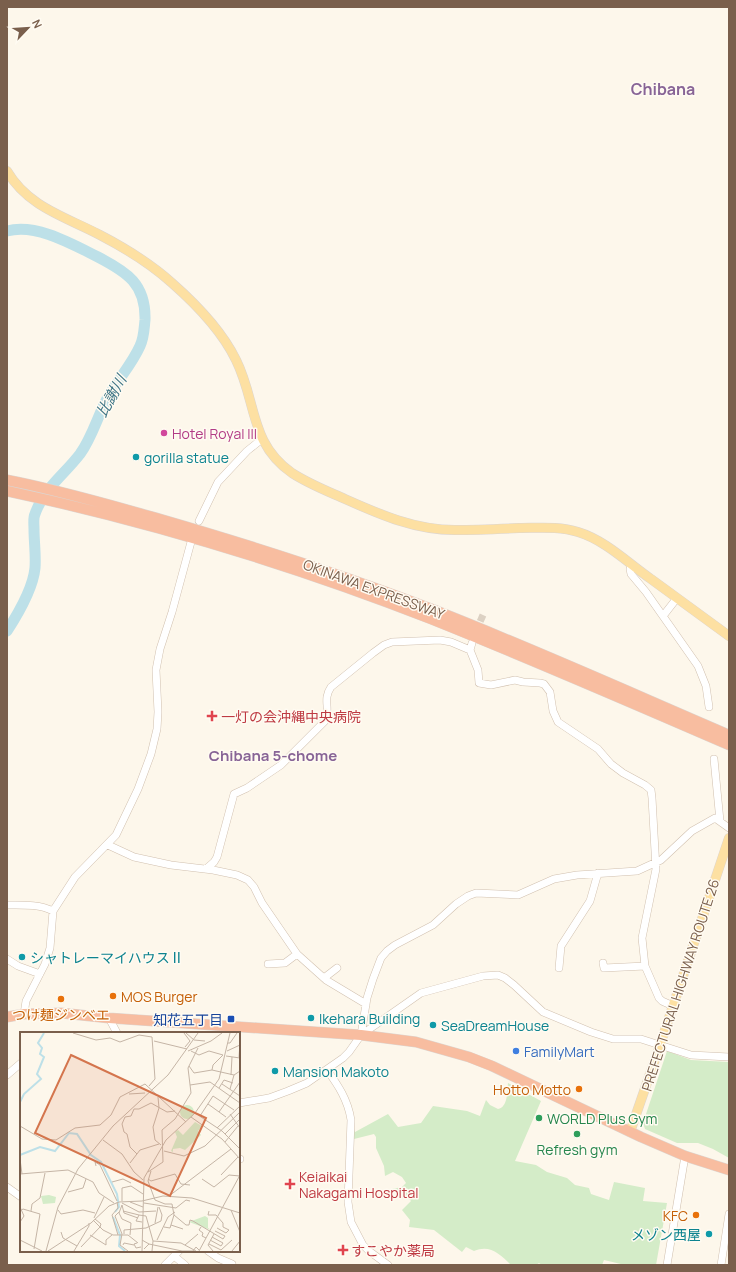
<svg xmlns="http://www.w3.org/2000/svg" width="736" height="1272" viewBox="0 0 736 1272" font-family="Manrope,'Noto Sans JP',sans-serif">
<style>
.green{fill:#d4ecc8}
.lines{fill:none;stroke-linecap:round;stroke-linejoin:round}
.river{stroke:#bde0e8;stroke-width:11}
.minor-tunnel{stroke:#dcd1c3;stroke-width:7;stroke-dasharray:7 3.5;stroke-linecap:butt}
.minor-casing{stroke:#d1c0af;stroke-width:8}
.major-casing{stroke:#dcd5d0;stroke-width:10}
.highway-casing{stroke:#dcd5d0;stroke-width:11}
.minor{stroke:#fff;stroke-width:7}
.major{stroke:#fde0a2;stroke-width:9}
.highway{stroke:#f8bda0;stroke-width:10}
.hotel-dot{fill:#d1479c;stroke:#fffbf2;stroke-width:1.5}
.culture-dot{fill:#0f9aa8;stroke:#fffbf2;stroke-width:1.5}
.health-dot{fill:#e0444e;stroke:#fffbf2;stroke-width:1.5}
.food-dot{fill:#e8710a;stroke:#fffbf2;stroke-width:1.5}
.transit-dot{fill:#1a4fb4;stroke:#fffbf2;stroke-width:1.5}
.shop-dot{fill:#3f7fe0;stroke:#fffbf2;stroke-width:1.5}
.leisure-dot{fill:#2e9e5b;stroke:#fffbf2;stroke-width:1.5}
.labels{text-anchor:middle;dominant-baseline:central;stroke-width:3;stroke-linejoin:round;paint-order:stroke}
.hotel-label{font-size:14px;fill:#b23c85;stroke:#fffbf2;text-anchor:start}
.culture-label{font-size:14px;fill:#0d838f;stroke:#fffbf2;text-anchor:start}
.street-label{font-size:14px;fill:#7a5f4c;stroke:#fffbf2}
.health-label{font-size:14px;fill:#be3a42;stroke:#fffbf2;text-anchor:start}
.food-label{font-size:14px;fill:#c56008;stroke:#fffbf2;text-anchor:end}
.transit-label{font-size:14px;fill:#164399;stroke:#fffbf2;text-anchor:end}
.shop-label{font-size:14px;fill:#366cbe;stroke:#fffbf2;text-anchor:start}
.leisure-label{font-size:14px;fill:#27864d;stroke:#fffbf2;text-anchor:start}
.water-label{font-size:15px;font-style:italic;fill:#417787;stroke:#fffbf2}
.neighbourhood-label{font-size:15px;font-weight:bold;fill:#886496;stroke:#fffbf2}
.quarter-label{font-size:16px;font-weight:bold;fill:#886496;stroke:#fffbf2}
.inset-river{fill:none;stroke:#bde0e8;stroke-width:2}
.inset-road{fill:none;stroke:#c5b5a6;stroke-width:1}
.view{fill:#d4754d;fill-opacity:0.15;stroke:#d4754d;stroke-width:2}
.inset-edge{fill:none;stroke:#7a5f4c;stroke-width:2}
</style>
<rect width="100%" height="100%" fill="#fdf7eb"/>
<path class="green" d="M 667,1051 L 691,1060 L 729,1062 L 729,1158 L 713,1149 L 698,1143 L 677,1143 L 645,1129 L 643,1123 Z
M 508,1083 L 541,1101 L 515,1161 L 536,1165 L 547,1172 L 567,1178 L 575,1185 L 589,1188 L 591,1194 L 609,1200 L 614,1182 L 645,1188 L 643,1201 L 667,1203 L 656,1265 L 625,1265 L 604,1260 L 602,1265 L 542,1265 L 539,1263 L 536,1265 L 511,1265 C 500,1254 490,1244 474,1251 L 466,1247 L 462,1252 L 434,1230 L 409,1227 L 410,1220 L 402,1210 L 411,1201 L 403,1192 L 392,1189 L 402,1187 L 406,1183 L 402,1177 L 393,1172 L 385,1176 L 384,1166 L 376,1148 L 376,1137 L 374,1134 L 350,1140 L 351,1120 L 355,1132 L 388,1114 L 398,1127 L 421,1123 L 433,1106 L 467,1111 L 480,1116 L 486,1100 L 490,1105 L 498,1109 C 508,1107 507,1092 508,1083 Z"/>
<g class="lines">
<path class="river" d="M 7,231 C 36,223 72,244 98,257 C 127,272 146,284 145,320 C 144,329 144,338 140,346 C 132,364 119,378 109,395 C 98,414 93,436 80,454 C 64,475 44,488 35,514 C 33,518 34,524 34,529 C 34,542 36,555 35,568 C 33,589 18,614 7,631"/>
<path class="minor-tunnel" d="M 476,631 L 483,615"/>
<defs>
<path id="minor" d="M 199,521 L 218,482 L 247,451 L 262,439
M 632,565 L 630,569 L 631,574 L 646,592 L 698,666 L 706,686 L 709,707
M 663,616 L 677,598
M 472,643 L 470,650 L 478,670 L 479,683 L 491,685 L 515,680 L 523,682 L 540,683 L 544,684 L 550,692 L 553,711 L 558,722 L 598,749 L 611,764 L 623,773 L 645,785 L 651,790 L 652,798 L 656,869 L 642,938 L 645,966 L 659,998 L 662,1001 L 673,1006
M 714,759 L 720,821
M 108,845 L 134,857 L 171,865 L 213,870 L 237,875 L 248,880 L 254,887 L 262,903 L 297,954 L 326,980 L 366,1004
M 206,869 L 214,862 L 217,857 L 234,794 L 247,788 L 281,765 L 325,721 C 331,708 322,700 331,687 L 373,653 L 384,645 L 392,642 L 440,640 L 451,642 L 470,650
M 7,905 C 23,905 39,904 53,911
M 7,959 L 18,966 L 40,974
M 603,963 L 604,968 L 645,966
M 268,964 L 285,963 L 297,954
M 559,968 L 561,946 L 590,901 L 598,873
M 324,978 L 337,968
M 24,1014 L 26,1001 L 45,964 L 50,948 L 53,911 L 75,877 L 116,835 L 138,789 L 151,754 L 157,729 L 158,712 L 156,670 L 160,649 L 172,612 L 191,542
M 109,1018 L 117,1033
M 361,1035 L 421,993 L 483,976 L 498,975 L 505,978 L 514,985 L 543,1012 L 591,1032 L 613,1039 L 641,1039 L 691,1055 L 729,1057
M 327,1070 C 338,1085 348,1100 351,1120 L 348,1202 L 351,1222 L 363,1245 L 369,1251 L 388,1265
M 7,1075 L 21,1063
M 239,1103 L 269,1098 L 288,1091 L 307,1083 L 343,1058 L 349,1052 L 361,1035 L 367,998 L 373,979 L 381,958 L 387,951 L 395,945 L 433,925 L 456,904 L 468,896 L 476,893 L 518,895 L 554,879 L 577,875 L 637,871 L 661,860 L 692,831 L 715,818 L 729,828
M 239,1159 L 240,1159
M 7,1187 L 21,1197
M 208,1251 L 218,1258 L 232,1264
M 174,1256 L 185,1265
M 165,1265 L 179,1251
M 667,1265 L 685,1156
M 721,1265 L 729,1214"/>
<path id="major" d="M 7,171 C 28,207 66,217 100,235 C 125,248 151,264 172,283 C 197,305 222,331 236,360 C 257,402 249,443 292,473 C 309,484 327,491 345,499 C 381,515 415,530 455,530 C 476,530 498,529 519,528 C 539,528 559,526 578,532 C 605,540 628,563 651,579 C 677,598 703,617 729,636
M 630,1132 L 660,1045 L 729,838"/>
<path id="highway" d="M 7,480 C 59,490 109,505 160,519 C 253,546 344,575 434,610 C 534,649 631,693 729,735
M 7,491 C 151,522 293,565 431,619 C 531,659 630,702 729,745
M 7,1017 L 24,1014 L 61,1013 L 109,1018 L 361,1035 L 416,1042 L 469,1057 L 492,1066 L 641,1137 L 685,1156 L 729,1170"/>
</defs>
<use href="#minor" class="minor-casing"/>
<use href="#major" class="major-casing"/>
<use href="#highway" class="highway-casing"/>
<use href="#minor" class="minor"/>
<use href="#major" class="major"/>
<use href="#highway" class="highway"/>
</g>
<circle class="hotel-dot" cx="164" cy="433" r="4"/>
<g class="culture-dot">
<circle cx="136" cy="457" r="4"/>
<circle cx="22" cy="957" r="4"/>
<circle cx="311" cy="1018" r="4"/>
<circle cx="433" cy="1025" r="4"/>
<circle cx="275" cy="1071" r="4"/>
<circle cx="709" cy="1234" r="4"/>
</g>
<g class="health-dot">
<path d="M210 710h4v4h4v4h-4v4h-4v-4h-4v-4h4z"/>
<path d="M288 1178h4v4h4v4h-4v4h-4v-4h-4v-4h4z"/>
<path d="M341 1244h4v4h4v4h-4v4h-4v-4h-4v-4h4z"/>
</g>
<g class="food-dot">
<circle cx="113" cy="996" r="4"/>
<circle cx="61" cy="999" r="4"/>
<circle cx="579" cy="1089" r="4"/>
<circle cx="696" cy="1215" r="4"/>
</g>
<rect class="transit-dot" x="227" y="1015" width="8" height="8" rx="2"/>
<circle class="shop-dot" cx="516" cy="1051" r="4"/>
<g class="leisure-dot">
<circle cx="539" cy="1118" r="4"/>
<circle cx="577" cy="1134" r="4"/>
</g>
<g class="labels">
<g class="hotel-label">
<text x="172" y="433">Hotel Royal III</text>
</g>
<g class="culture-label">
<text x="144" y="457">gorilla statue</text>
<text x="30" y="957">シャトレーマイハウスⅡ</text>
<text x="319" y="1018">Ikehara Building</text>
<text x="441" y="1025">SeaDreamHouse</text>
<text x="283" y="1071">Mansion Makoto</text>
<text x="701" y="1234" text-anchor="end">メゾン西屋</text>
</g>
<g class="street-label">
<text transform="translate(374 589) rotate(20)">OKINAWA EXPRESSWAY</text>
<text transform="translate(680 985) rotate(-72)">PREFECTURAL HIGHWAY ROUTE 26</text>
</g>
<g class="health-label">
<text x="221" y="716">一灯の会沖縄中央病院</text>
<text x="299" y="1176">Keiaikai<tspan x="299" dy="16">Nakagami Hospital</tspan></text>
<text x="351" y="1250">すこやか薬局</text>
</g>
<g class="food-label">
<text x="121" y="996" text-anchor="start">MOS Burger</text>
<text x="61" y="1014" text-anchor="middle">つけ麺ジンベエ</text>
<text x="571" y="1089">Hotto Motto</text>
<text x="688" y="1215">KFC</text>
</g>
<g class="transit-label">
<text x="223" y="1019">知花五丁目</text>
</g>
<g class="shop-label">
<text x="524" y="1051">FamilyMart</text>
</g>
<g class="leisure-label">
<text x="547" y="1118">WORLD Plus Gym</text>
<text x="577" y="1149" text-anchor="middle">Refresh gym</text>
</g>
<g class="water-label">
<text transform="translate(111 396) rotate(-61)">比謝川</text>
</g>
<g class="neighbourhood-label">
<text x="273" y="755">Chibana 5-chome</text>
</g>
<g class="quarter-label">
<text x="663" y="89">Chibana</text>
</g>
</g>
<g transform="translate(20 1032)">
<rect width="220" height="220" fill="#fdf7eb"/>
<path d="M160 80a7 7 0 1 1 14 0a7 7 0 1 1-14 0ZM 175,90 L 182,94 L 178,99 L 181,103 L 165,118 L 160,116 L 153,117 L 153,120 L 151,119 L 157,105 L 155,100 L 158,98 L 163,103 ZM 29,163 L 36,165 L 35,171 L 23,172 L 21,164 ZM 185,184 L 188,186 L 188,196 L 191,198 L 169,190 Z" fill="#d4ecc8"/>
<path class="inset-river" d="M 0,70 L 4,62 L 21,47 L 17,42 L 24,25 L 20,22 L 22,16 L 18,11 L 24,1M 0,123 L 20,115 L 35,119 L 49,101 L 57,102 L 71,123 L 81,130 L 97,162 L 99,175 L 95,180M 93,185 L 100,203 L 99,214 L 105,219"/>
<path class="inset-road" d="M 53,1 L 76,8 L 90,6 L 100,10 L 119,3 L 132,5 L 135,47 L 129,54M 164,1 L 170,9 L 165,15M 166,1 L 174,8 L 185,9M 134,9 L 167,17M 208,11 L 210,11 L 217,1M 168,19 L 191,9 L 202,1M 171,19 L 179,23 L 189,19 L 203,23 L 193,33 L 192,38 L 214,43 L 220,39 L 220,35M 207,19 L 220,13M 206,24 L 220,26M 219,25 L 220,11M 169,34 L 174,41 L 192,38M 211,43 L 212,25M 202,52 L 220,64M 170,53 L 190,50 L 220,71M 199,56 L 204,48 L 213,51M 210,57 L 214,43M 109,62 L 125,61M 138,65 L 139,76 L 133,95 L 135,108 L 141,113M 188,72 L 206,85M 199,80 L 220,50M 175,81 L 202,99 L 220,117M 210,82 L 220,96M 180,84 L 193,64 L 214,78M 171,85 L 202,107 L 220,127M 0,94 L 22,107 L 36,108 L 55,96 L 80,93 L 91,83 L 100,65 L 125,52 L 166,90M 197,96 L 220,74M 205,102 L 220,87M 83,108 L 102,122 L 114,140 L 123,148M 205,110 L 218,94M 144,119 L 164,124 L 185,114 L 220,80M 117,122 L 110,115 L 107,102 L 104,100 L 102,92 L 105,85 L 111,84 L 114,77 L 119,77 L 131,71 L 147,80 L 155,79M 0,127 L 2,142M 110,131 L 120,118 L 139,112M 76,134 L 75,130 L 80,133 L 97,169M 131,139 L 128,149 L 135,168 L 145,172 L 152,172 L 154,183 L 166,193 L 169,193 L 170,188 L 173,189 L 203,207 L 205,204 L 195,199M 128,140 L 143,130 L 142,98 L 155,87 L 171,61 L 168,36 L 178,16M 0,142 L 48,138 L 73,150 L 79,161 L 94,171M 201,143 L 218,125M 128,147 L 131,149 L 155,142 L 161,152 L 170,153M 182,147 L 194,155 L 209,143 L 220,144M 92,150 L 103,147 L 111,151M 111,154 L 123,162M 48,160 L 63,156 L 66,147M 149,164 L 211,117M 102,169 L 102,156 L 111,154M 97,170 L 98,176 L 92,183 L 98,203M 110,170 L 123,175M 102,171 L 119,180 L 136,179M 124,171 L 156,176 L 166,168 L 170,169M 102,173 L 99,181 L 102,187 L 111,191 L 110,203M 102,173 L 104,181 L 118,186M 0,175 L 4,184 L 0,190M 38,178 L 41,182 L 63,178 L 75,181M 211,178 L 220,200M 0,179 L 3,177 L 20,182 L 14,217M 11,179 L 12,172 L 20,166 L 25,141M 103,179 L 119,183M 189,179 L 188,183 L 196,183 L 203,191 L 203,195 L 209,198 L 206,201 L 197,196M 99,180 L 95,184 L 102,202 L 100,213 L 108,219M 74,186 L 84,165M 73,188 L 83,198 L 93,203 L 108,203 L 118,211M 122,190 L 116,189 L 119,183 L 126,184 L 133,209 L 132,219M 135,191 L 138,175M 151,193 L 163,197M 144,195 L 150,196 L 154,183M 181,195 L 179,198 L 183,201 L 182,204 L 186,206M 41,200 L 43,206 L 57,214M 104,202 L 104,198 L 126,196 L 141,189 L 142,183 L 139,175M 70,203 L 86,213 L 86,208 L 92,203M 0,208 L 22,219M 122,208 L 129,212 L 124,217M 137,208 L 148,185 L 155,180M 190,208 L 201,214 L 203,211 L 192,205M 133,209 L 161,211 L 176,219M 117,211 L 114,212 L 116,216 L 121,215M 129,212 L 162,219 L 173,219 L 176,215 L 179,218M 189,212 L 201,218 L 212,208M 103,213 L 104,211 L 114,213M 165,213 L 178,202M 61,215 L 80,195 L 81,192 L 75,187M 26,219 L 38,175 L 58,137 L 93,94 L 148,43 L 178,1M 28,219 L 71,191 L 89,174 L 99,170 L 122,169 L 143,164 L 172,166 L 220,181M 54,219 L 69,194 L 69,191M 122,219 L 124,146 L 146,108 L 175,81 L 199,47 L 210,1M 179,219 L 220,143M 193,219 L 188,213 L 194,202M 212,219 L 220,209"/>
<path class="view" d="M 51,23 L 186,86 L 150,164 L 15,101 Z"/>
<rect width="220" height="220" class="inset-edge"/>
</g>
<rect width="736" height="1272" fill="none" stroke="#7a5f4c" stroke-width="16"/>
<g transform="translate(28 28) rotate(65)" stroke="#fffbf2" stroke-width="3" paint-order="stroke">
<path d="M0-3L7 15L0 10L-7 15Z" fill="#7a5f4c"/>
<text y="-6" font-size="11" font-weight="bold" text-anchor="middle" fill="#7a5f4c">N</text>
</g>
</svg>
